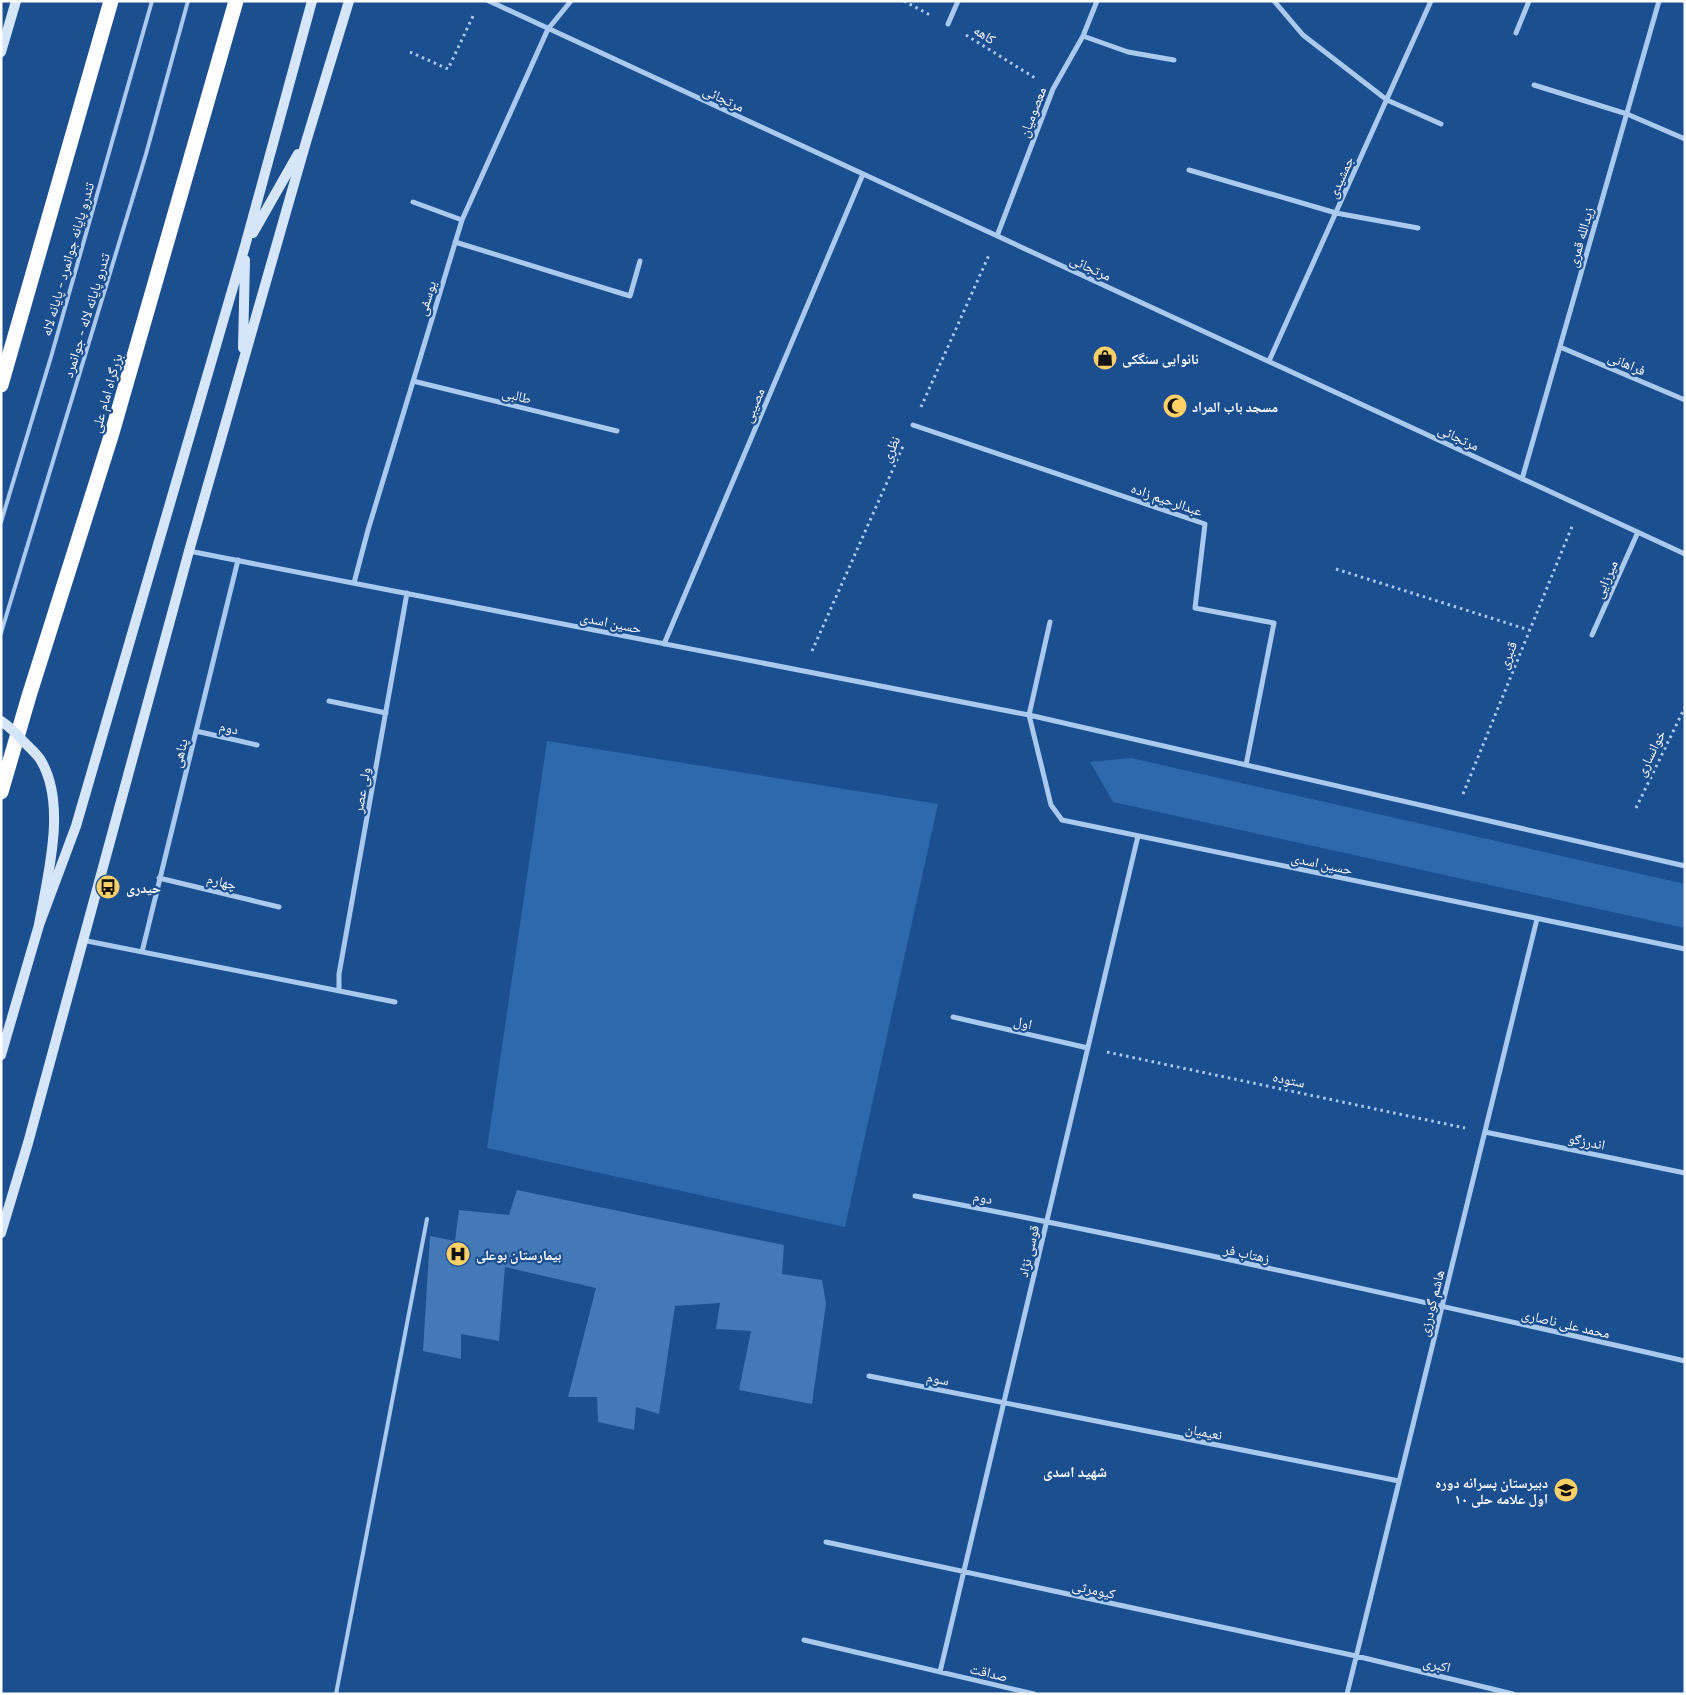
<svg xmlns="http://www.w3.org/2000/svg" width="1686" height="1695" viewBox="0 0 1686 1695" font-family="'Titillium Web','Noto Naskh Arabic',sans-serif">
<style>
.green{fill:#2e69ad}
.building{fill:#4478b7}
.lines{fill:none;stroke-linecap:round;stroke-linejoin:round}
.path{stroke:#a9c9ee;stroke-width:3;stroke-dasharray:2.5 4;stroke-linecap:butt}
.lane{stroke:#a9c9ee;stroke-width:4}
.street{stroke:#a9c9ee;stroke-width:5}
.secondary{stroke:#d6e6fa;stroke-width:10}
.highway{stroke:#fff;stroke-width:15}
.secondary-bridge{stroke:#d6e6fa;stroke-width:10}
.labels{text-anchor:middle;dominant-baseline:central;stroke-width:4.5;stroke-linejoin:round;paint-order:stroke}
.street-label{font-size:14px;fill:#fff;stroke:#1b4f8f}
.poi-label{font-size:14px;font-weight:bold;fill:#fff;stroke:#1b4f8f;text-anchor:start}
.neighbourhood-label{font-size:15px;font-weight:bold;fill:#fff;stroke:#1b4f8f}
</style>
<rect width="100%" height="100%" fill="#1b4f8f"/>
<path class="green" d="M 547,741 L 938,804 L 845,1227 L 487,1148 Z
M 1131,758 L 1685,884 L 1685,928 L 1113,802 L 1090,762 Z"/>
<path class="building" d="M 517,1190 L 784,1245 L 782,1274 L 822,1280 L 826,1304 L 812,1404 L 739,1390 L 751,1331 L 716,1329 L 720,1303 L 675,1306 L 659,1414 L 636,1407 L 634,1430 L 598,1422 L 597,1397 L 568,1397 L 596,1288 L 505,1267 L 499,1341 L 461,1334 L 461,1359 L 423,1351 L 430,1236 L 455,1241 L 459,1210 L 509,1215 Z"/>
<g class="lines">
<path class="path" d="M 904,1 L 930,15
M 966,35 L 1035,78
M 410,52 L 448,69 L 474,14
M 921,407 L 989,255
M 1336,569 L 1529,630
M 812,651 L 904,444
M 1463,794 L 1573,524
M 1636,808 L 1685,707
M 1107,1052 L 1465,1128"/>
<path class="lane" d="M 1,522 L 51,357 L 152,1
M 1,633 L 146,154 L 188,1
M 336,1694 L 427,1219"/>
<path class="street" d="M 489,1 L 1685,554
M 1274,1 L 1303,35 L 1387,100 L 1441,124
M 948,24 L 958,1
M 1516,33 L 1529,1
M 1083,36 L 1128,52 L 1174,60
M 1534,85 L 1627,114 L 1685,139
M 1189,170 L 1336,213 L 1418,228
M 413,202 L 462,220
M 997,236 L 1053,89 L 1083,36 L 1097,1
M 455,242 L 630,296 L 640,261
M 1560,347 L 1685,400
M 1269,361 L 1431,1
M 413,381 L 617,431
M 913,425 L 1205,524 L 1195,608 L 1274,623 L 1246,765
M 1522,479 L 1659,1
M 189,551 L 1029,715 L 1685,866
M 354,583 L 368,530 L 462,220 L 548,29 L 571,1
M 1050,622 L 1029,715 L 1051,805 L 1062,820 L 1685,949
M 1592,635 L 1638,532
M 664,644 L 863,174
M 329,701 L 386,713
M 196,731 L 257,745
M 159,878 L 279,907
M 82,940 L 395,1002
M 142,952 L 238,560
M 339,990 L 339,974 L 407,593
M 953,1017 L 1088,1048
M 1485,1132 L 1685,1173
M 915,1196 C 1173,1245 1429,1303 1685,1361
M 869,1376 L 1399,1481
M 826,1542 L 1356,1656 L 1513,1694
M 804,1640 L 1034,1694
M 940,1672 L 1138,836
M 1347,1694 L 1537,919"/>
<path class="secondary" d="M 1,52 L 16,1
M 253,233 L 298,154
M 243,348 L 245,260
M 1,1055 L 39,925 L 76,826 L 245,246 L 312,1
M 1,1233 L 28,1143 L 189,551 L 306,142 L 349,1"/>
<path class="highway" d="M 1,385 L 111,1
M 1,792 L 29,696 L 112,433 L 236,1"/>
<path class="secondary-bridge" d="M 1,721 C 10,727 17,734 24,742 C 29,747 36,753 40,759 C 68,804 47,877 39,925"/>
</g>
<defs>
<symbol id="shop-disc" viewBox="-11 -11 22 22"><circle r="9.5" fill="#ffd166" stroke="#1b4f8f"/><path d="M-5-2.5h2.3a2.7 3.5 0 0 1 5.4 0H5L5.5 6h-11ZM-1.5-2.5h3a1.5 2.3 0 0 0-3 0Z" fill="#111"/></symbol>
<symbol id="mosque-disc" viewBox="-11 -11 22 22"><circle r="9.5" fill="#ffd166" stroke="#1b4f8f"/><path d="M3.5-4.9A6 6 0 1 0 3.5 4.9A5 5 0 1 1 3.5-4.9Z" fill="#111"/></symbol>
<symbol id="bus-disc" viewBox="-11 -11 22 22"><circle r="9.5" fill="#ffd166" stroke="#1b4f8f"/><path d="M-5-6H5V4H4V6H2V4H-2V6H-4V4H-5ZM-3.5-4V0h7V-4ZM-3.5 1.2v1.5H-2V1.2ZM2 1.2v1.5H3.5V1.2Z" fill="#111"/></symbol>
<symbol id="hospital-disc" viewBox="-11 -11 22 22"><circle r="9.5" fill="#ffd166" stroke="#1b4f8f"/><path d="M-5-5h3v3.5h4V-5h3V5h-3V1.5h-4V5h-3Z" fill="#111"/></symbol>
<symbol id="school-disc" viewBox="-11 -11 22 22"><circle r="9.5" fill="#ffd166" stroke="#1b4f8f"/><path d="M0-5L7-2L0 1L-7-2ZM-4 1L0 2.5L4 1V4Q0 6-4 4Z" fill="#111"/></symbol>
</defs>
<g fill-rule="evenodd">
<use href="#shop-disc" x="1091" y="344" width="28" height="28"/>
<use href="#mosque-disc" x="1161" y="392" width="28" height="28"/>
<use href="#bus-disc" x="94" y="873" width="28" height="28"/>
<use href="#hospital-disc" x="444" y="1240" width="28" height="28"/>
<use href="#school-disc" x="1552" y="1476" width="28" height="28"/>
</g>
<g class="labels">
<g class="street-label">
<text transform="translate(985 34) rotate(32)">کاهه</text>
<text transform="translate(724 98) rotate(25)">مرتجائی</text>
<text transform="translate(1032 112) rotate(-69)">معصومیان</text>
<text transform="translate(1340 177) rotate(-66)">جمشیدی</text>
<text transform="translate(1580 237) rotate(-74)">زیدالله قمری</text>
<text transform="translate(67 259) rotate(-74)">تندرو پایانه جوانمرد - پایانه لاله</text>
<text transform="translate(1091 267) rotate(25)">مرتجائی</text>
<text transform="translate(426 298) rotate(-73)">یوسفی</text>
<text transform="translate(86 315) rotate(-73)">تندرو پایانه لاله - جوانمرد</text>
<text transform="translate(1627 363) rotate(23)">فراهانی</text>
<text transform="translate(106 393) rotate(-74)">بزرگراه امام علی</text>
<text transform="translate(517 395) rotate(14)">طالبی</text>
<text transform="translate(753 405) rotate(-67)">مصیبی</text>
<text transform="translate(1459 437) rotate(25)">مرتجائی</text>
<text transform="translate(890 449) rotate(-66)">نظری</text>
<text transform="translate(1167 499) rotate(19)">عبدالرحیم زاده</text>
<text transform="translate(1605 579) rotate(-66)">میرزایی</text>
<text transform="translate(611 622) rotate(11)">حسین اسدی</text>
<text transform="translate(1507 655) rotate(-68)">قنبری</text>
<text transform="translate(229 727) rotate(13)">دوم</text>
<text transform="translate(179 753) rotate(-76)">پناهی</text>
<text transform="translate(1650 753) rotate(-64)">خوانساری</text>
<text transform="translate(361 790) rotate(-80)">ولی عصر</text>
<text transform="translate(1322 863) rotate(12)">حسین اسدی</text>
<text transform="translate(222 881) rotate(14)">چهارم</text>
<text transform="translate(1023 1022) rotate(13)">اول</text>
<text transform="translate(1289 1079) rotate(12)">ستوده</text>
<text transform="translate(1587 1141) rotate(11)">اندرزگو</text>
<text transform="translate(983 1197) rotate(11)">دوم</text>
<text transform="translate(1028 1251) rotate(-77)">قوسی نژاد</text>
<text transform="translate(1247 1253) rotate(12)">زهتاب فر</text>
<text transform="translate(1431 1303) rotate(-76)">هاشم گودرزی</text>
<text transform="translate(1566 1323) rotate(13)">محمد علی ناصاری</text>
<text transform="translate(938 1378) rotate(11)">سوم</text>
<text transform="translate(1204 1431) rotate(11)">نعیمیان</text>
<text transform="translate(1094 1589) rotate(12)">کیومرثی</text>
<text transform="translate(1437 1664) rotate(13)">اکبری</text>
<text transform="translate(989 1672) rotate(13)">صداقت</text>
</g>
<g class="poi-label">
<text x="1122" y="358">نانوایی سنگکی</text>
<text x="1192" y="406">مسجد باب المراد</text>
<text x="126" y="887">حیدری</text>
<text x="476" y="1254">بیمارستان بوعلی</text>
<text x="1548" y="1482" text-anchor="end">دبیرستان پسرانه دوره<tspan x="1548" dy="16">اول علامه حلی ۱۰</tspan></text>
</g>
<g class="neighbourhood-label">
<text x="1075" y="1471">شهید اسدی</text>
</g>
</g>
<rect width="1686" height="1695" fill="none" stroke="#ffffff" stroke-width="5"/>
</svg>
